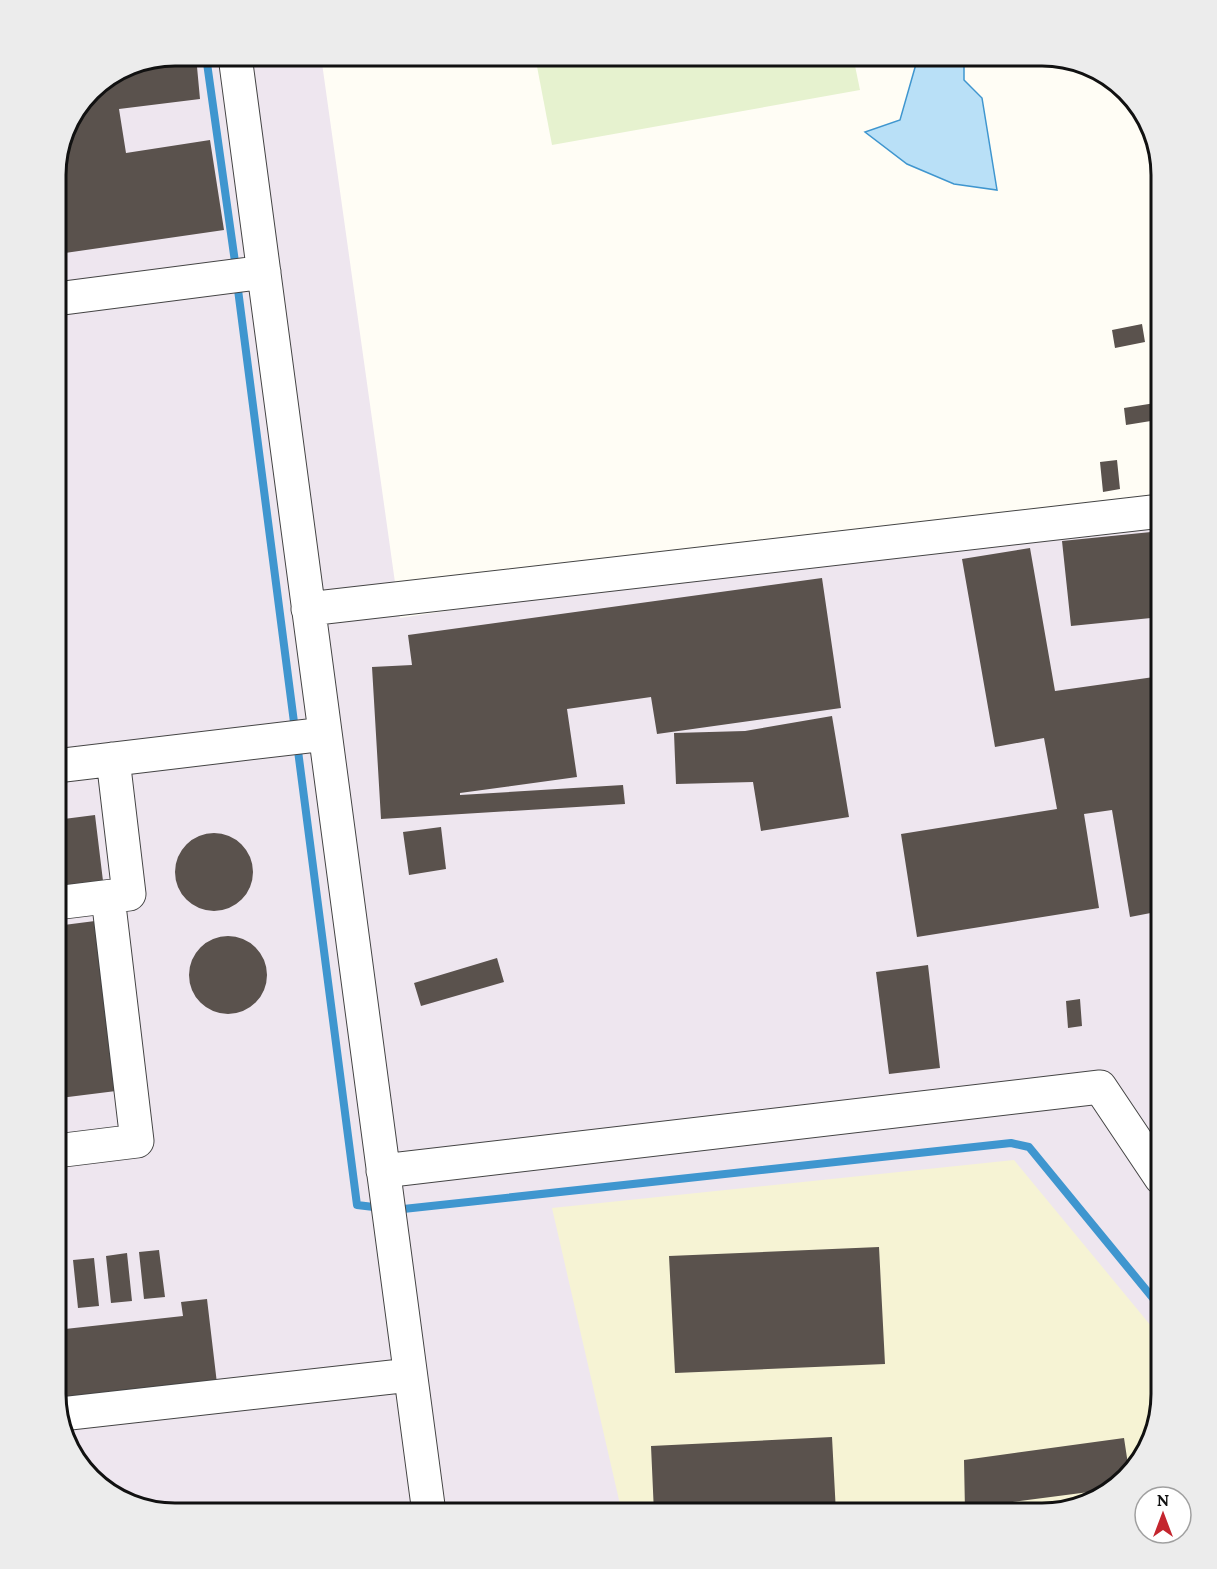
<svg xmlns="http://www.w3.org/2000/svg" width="1217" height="1569" viewBox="0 0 1217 1569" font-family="Lora,serif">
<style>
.industrial{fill:#eee6ef}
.farmland{fill:#f6f3d4}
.pitch{fill:#e6f2cf}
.water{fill:#b9e0f7;stroke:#3f96cf;stroke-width:1.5}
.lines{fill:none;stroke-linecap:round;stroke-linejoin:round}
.stream{stroke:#3f96cf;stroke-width:8}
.building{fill:#5a524d}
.minor-casing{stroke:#444;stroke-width:35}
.minor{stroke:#fff;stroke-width:33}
.rim{fill:none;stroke:#111;stroke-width:3}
</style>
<rect width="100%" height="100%" fill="#fffdf5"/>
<path class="industrial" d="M 175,56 L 321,56 L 400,618 L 1077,516 L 1161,507 L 1161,1395 L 1146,1454 L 1108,1494 L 1043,1513 L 174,1513 L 115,1498 L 75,1460 L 56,1395 L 56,166 L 68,122 L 96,85 L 129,64 Z"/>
<path class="farmland" d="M 1014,1160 L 1161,1338 L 1161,1395 L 1146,1454 L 1108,1494 L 1043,1513 L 622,1513 L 552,1208 Z"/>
<path class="pitch" d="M 535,56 L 853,56 L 860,90 L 552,145 Z"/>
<path class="water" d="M 913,56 L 964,56 L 964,80 L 982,98 L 997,190 L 954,184 L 907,164 L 865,132 L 900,120 L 916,64 Z"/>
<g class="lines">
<path class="stream" d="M 206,56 L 236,269
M 237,282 L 295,730
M 297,743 L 357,1205 L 382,1208
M 394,1210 L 1011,1143 L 1029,1147 L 1161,1308"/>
</g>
<path class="building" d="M 174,56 L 196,56 L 200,99 L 119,109 L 126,153 L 210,140 L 224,230 L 65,253 L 56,166 L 68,122 L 96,85 L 129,64 Z
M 1142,324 L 1145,342 L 1115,348 L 1112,330 Z
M 1155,403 L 1157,420 L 1126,425 L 1124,408 Z
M 1117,460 L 1120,489 L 1103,492 L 1100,462 Z
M 1161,531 L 1161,617 L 1071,626 L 1062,541 Z
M 1030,548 L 1055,691 L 1161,676 L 1161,911 L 1130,917 L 1112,810 L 1084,814 L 1099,908 L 917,937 L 901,834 L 1057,809 L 1044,738 L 995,747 L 962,559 Z
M 822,578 L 841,708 L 657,734 L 651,697 L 567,709 L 577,777 L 460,793 L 460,795 L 623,785 L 625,804 L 381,819 L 372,667 L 412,665 L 408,635 Z
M 832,716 L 849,817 L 761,831 L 753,782 L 676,784 L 674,733 L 745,731 Z
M 95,815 L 103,881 L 56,887 L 56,820 Z
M 441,827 L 446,869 L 409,875 L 403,832 Z
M175 872a39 39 0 1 1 78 0a39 39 0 1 1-78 0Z
M 95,921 L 116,1091 L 60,1098 L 56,1062 L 56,926 Z
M189 975a39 39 0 1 1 78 0a39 39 0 1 1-78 0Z
M 497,958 L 504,982 L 421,1006 L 414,983 Z
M 928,965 L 940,1068 L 889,1074 L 876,972 Z
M 1080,999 L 1082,1026 L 1068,1028 L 1066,1001 Z
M 879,1247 L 885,1364 L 675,1373 L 669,1256 Z
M 159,1250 L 165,1297 L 144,1299 L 139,1252 Z
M 127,1253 L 132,1301 L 111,1303 L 106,1256 Z
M 94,1258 L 99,1306 L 78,1308 L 73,1260 Z
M 207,1299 L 218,1392 L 60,1411 L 56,1394 L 56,1330 L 183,1316 L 181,1302 Z
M 832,1437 L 836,1513 L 654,1513 L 651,1446 Z
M 1124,1438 L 1129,1471 L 1112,1489 L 1005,1503 L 1005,1513 L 973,1513 L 973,1510 L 965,1511 L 964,1460 Z"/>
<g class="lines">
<defs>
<path id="minor" d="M 235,56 L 429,1513
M 56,299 L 264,272
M 308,609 L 1161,511
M 56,766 L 325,734
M 56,903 L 129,894 L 113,759
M 56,1151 L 137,1141 L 108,897
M 383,1171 L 1100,1087 L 1161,1178
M 61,1414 L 410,1375"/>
</defs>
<use href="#minor" class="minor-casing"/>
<use href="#minor" class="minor"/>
</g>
<path d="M0 0H1217V1569H0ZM175 66H1042A109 109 0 0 1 1151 175V1394A109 109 0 0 1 1042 1503H175A109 109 0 0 1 66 1394V175A109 109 0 0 1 175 66Z" fill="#ececec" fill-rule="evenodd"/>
<path class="rim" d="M175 66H1042A109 109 0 0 1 1151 175V1394A109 109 0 0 1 1042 1503H175A109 109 0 0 1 66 1394V175A109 109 0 0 1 175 66Z"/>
<g transform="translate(1163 1515)"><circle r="28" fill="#ffffff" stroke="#a0a0a0" stroke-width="1.5"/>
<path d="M0-4.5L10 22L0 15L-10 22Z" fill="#c4262e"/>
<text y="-9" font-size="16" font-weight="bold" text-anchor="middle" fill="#111111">N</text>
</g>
</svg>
